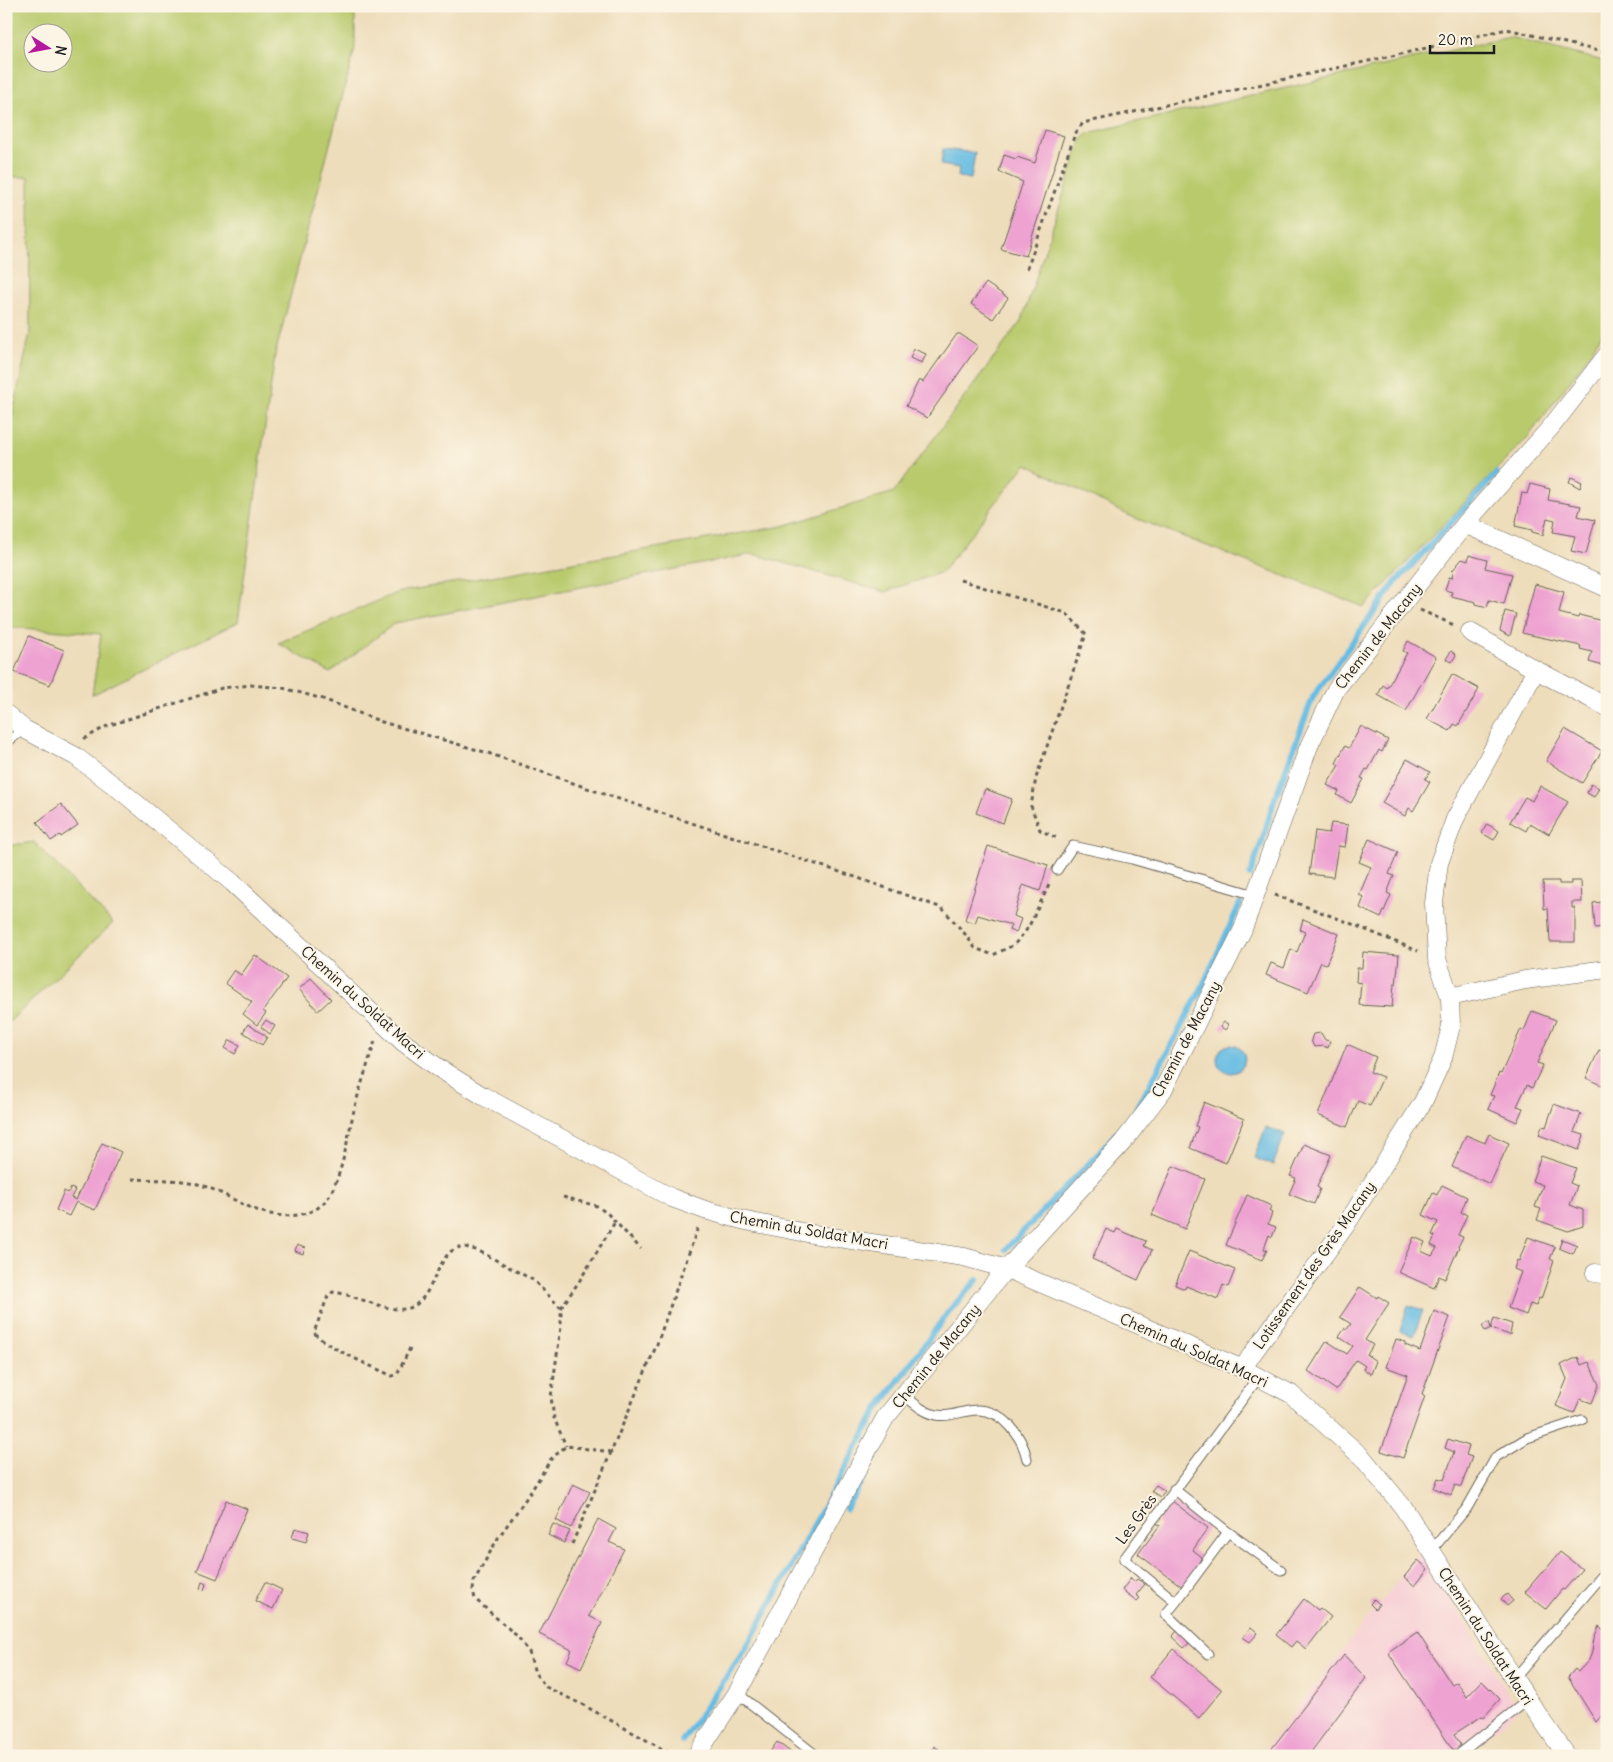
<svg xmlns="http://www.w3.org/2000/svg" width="1613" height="1762" viewBox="0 0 1613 1762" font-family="Delius,sans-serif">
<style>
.built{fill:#f7cfd5}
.green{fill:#b9ca6d;stroke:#6a7344;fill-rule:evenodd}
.water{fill:#66bce3;stroke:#416c80}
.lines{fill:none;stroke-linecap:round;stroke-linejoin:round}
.stream{stroke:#66bce3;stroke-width:6}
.building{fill:#eea2d2}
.service-casing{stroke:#666054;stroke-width:11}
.minor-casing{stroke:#666054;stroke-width:19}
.path{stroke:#666054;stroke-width:3;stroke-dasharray:4 4;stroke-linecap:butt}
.service{stroke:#fff;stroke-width:9}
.minor{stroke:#fff;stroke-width:18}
.labels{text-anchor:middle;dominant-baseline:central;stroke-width:4;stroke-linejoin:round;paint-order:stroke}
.street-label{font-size:15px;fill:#1c1c1c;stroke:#fcf5e5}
</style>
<rect width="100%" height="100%" fill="#fcf5e5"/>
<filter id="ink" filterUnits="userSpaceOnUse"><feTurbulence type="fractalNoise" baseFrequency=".02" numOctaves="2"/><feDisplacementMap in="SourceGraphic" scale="10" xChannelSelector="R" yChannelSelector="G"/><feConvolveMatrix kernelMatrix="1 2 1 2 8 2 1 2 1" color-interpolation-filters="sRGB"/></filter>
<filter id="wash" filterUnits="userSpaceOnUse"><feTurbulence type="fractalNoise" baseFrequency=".0096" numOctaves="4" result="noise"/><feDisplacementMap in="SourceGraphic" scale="20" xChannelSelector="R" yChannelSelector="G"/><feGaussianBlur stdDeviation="1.12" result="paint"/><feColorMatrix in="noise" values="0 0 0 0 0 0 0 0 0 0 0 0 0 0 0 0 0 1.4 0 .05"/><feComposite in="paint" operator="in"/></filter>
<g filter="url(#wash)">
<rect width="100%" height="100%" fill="#edb"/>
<path class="built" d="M 1421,1551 L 1519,1710 L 1463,1756 L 1259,1756 Z"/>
<path class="green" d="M 6,6 L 355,6 L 355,48 L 275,355 L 238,622 L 92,695 L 101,634 L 7,627 L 9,609 L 6,608 L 6,445 L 30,333 L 29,177 L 6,177 ZM 32,32 L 62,32 L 62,62 L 32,62 Z
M 1510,37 L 1607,62 L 1607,326 L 1582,365 L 1528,437 L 1364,607 L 1130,516 L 1026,464 L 942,572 L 885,592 L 753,554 L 395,623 L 330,673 L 278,643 L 399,592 L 783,526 L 894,492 L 1022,320 L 1081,141 L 1088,133 Z
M 34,842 L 113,923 L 6,1025 L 6,846 Z"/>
<path class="water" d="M 943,149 L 975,153 L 971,179 L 958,177 L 959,168 L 941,165 Z
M1217 1059a14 14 0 1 1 28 0a14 14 0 1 1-28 0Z
M 1266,1127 L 1285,1134 L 1273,1165 L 1254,1158 Z
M 1408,1305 L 1423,1310 L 1414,1336 L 1400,1331 Z"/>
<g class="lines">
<path class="stream" d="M 1250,875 L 1264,835 L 1274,801 L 1313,697 L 1395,583 L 1497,473
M 1006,1249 L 1101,1151 L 1135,1112 L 1202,988 L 1240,904
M 846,1509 L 891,1426 L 900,1414
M 682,1741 L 745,1650 L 878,1409 L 949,1311 L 977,1280"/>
</g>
<g id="blocks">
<path class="building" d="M 1045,130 L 1064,136 L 1026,256 L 1001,249 L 1023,182 L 999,172 L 1004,155 L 1016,159 L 1017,157 L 1035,163 Z
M 986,283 L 1008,298 L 993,319 L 971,304 Z
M 957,334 L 960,334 L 978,346 L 927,418 L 906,406 L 919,380 L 923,382 Z
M 914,349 L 926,354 L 922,363 L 910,358 Z
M 1571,477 L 1582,482 L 1580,488 L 1569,482 Z
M 1530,484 L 1550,489 L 1548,500 L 1581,506 L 1578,516 L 1595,520 L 1586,554 L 1571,551 L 1575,536 L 1553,532 L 1555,520 L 1547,518 L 1543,535 L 1532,532 L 1532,530 L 1515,526 L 1522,493 L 1527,494 Z
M 1469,555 L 1487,560 L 1485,568 L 1512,574 L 1504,604 L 1489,600 L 1487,607 L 1476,604 L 1476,602 L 1451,596 L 1452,592 L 1445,590 L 1449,577 L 1452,578 L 1453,572 L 1452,571 L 1462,559 L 1468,561 Z
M 1535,584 L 1564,592 L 1559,613 L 1578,618 L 1579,615 L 1607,622 L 1607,667 L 1589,662 L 1592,652 L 1580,649 L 1581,646 L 1522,633 Z
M 1505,611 L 1516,614 L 1510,636 L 1500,631 Z
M 29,636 L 64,650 L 50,685 L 14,672 Z
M 1408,641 L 1436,657 L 1406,711 L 1378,695 L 1383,685 L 1387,688 L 1397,671 L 1407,653 L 1403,651 Z
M 1451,651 L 1456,655 L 1452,662 L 1446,659 Z
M 1452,674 L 1479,689 L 1458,726 L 1454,724 L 1450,731 L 1427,719 Z
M 1361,726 L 1388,740 L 1382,752 L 1379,750 L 1368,770 L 1366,769 L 1361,778 L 1364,779 L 1351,803 L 1337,795 L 1339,791 L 1327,785 L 1339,765 L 1336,763 L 1345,746 L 1349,748 Z
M 1565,729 L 1602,751 L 1582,783 L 1546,761 Z
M 1407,759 L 1430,772 L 1425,779 L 1430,782 L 1413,811 L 1409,808 L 1405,816 L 1382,803 Z
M 1591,784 L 1599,788 L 1594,797 L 1587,793 Z
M 1540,786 L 1568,802 L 1549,834 L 1530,823 L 1526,831 L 1510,822 L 1525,797 L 1532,801 Z
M 985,789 L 1012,799 L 1003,823 L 976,813 Z
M 61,804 L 78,825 L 61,837 L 60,835 L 51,841 L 37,822 Z
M 1331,823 L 1348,825 L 1345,847 L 1338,846 L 1333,877 L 1309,874 L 1315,831 L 1329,833 Z
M 1487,824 L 1499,831 L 1494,840 L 1482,833 Z
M 1369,839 L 1398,852 L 1389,874 L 1394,876 L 1387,893 L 1391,895 L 1381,918 L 1360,908 L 1364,897 L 1359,895 L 1371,867 L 1359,862 Z
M 988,846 L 1048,865 L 1040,891 L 1023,885 L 1014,916 L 1021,919 L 1016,933 L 1009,930 L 1011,925 L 978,915 L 975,923 L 965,920 Z
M 1543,881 L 1559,881 L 1559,884 L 1571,884 L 1571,881 L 1581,881 L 1582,902 L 1572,902 L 1572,908 L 1575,908 L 1575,942 L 1550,942 L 1548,908 L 1544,909 Z
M 1603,901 L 1607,901 L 1607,931 L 1605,927 L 1595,928 L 1593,903 L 1603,902 Z
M 1303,919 L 1339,934 L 1326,964 L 1321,962 L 1308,992 L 1266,975 L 1271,963 L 1284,968 L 1291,949 L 1297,952 L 1305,932 L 1300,930 Z
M 1363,952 L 1399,955 L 1396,985 L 1394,984 L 1392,1007 L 1359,1005 L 1361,983 L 1356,982 L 1357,968 L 1362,968 Z
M 255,955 L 287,978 L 263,1011 L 266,1013 L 257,1025 L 243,1014 L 252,1002 L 225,983 L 234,970 L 241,975 Z
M 311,978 L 331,999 L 318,1011 L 299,989 Z
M 1532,1011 L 1556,1020 L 1537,1063 L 1543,1065 L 1532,1088 L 1527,1085 L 1517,1106 L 1523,1108 L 1517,1122 L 1488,1109 L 1494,1096 L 1490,1095 L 1499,1073 L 1501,1074 L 1521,1029 L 1524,1031 Z
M 266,1020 L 275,1026 L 270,1034 L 261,1027 Z
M 1224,1022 L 1228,1024 L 1226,1030 L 1220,1027 Z
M 248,1024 L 267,1037 L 262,1045 L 243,1032 Z
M 1321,1033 L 1325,1040 L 1330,1041 L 1328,1048 L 1323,1046 L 1314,1047 L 1311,1040 L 1313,1034 Z
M 230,1040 L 240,1045 L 235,1054 L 225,1048 Z
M 1347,1044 L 1376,1057 L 1370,1072 L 1383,1077 L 1370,1106 L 1358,1101 L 1347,1127 L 1318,1115 Z
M 1599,1050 L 1607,1053 L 1607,1088 L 1586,1078 Z
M 1204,1102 L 1244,1119 L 1226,1163 L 1190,1148 L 1198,1127 L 1195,1126 Z
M 1554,1104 L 1581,1114 L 1574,1132 L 1584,1135 L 1579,1150 L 1539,1135 L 1542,1126 L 1546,1127 Z
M 1489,1134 L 1509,1143 L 1490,1184 L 1452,1167 L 1466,1135 L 1485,1143 Z
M 102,1143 L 121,1152 L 95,1210 L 76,1202 L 69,1216 L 56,1210 L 64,1191 L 68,1193 L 71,1188 L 75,1190 L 71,1198 L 76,1200 Z
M 1304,1144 L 1331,1155 L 1317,1187 L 1320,1189 L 1314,1204 L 1289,1194 L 1296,1178 L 1290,1176 Z
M 1541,1156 L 1576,1168 L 1570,1183 L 1577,1186 L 1570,1205 L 1583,1210 L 1583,1226 L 1568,1231 L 1537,1220 L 1541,1209 L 1535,1207 L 1543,1185 L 1532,1181 Z
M 1173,1166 L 1205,1179 L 1185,1229 L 1152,1215 Z
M 1442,1185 L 1467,1197 L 1461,1212 L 1467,1215 L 1458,1235 L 1463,1237 L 1458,1247 L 1459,1247 L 1445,1279 L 1439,1276 L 1434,1288 L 1398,1272 L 1414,1237 L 1425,1242 L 1421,1251 L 1432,1256 L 1437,1248 L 1431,1245 L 1435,1236 L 1432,1235 L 1438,1222 L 1423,1215 L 1433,1193 L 1437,1195 Z
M 1247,1195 L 1271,1206 L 1269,1211 L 1272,1213 L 1268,1224 L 1276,1227 L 1272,1237 L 1269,1235 L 1264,1249 L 1267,1250 L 1262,1260 L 1226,1245 Z
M 1106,1229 L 1115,1233 L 1117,1229 L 1131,1235 L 1146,1241 L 1144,1246 L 1152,1250 L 1138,1280 L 1092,1259 Z
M 1528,1237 L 1555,1247 L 1550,1259 L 1554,1261 L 1541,1299 L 1539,1298 L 1536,1306 L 1530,1304 L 1526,1315 L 1508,1308 L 1521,1272 L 1514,1269 L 1517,1260 L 1519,1261 Z
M 1562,1239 L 1577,1245 L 1573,1254 L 1559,1248 Z
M 297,1245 L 305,1248 L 303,1254 L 295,1251 Z
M 1189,1251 L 1235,1270 L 1228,1287 L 1223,1285 L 1218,1299 L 1186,1286 L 1185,1289 L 1175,1285 Z
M 1360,1287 L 1377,1298 L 1378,1296 L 1389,1303 L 1365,1340 L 1373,1345 L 1367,1355 L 1376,1361 L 1371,1374 L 1363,1369 L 1365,1366 L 1356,1360 L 1336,1390 L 1308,1371 L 1327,1341 L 1347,1354 L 1353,1346 L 1339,1337 L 1345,1328 L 1347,1329 L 1351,1324 L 1340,1317 Z
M 1434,1311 L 1450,1317 L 1422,1394 L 1425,1396 L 1403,1458 L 1381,1451 L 1408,1375 L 1386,1367 L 1396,1339 L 1405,1342 L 1405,1345 L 1420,1351 Z
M 1494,1318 L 1512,1324 L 1510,1335 L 1491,1329 Z
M 1607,1320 L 1607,1340 L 1601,1339 Z
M 1489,1322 L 1491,1328 L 1485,1331 L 1482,1326 Z
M 1578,1357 L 1581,1365 L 1589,1362 L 1599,1385 L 1592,1403 L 1580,1399 L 1574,1413 L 1556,1406 L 1567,1379 L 1561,1365 Z
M 1448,1439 L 1469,1446 L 1466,1455 L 1472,1457 L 1461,1487 L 1455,1485 L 1451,1495 L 1434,1488 L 1438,1478 L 1444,1480 L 1454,1452 L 1445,1448 Z
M 573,1484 L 590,1492 L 571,1528 L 556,1520 Z
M 1156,1485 L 1165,1491 L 1160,1497 L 1151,1491 Z
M 226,1500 L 247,1509 L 217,1579 L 197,1571 Z
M 1172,1501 L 1208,1528 L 1193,1550 L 1202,1557 L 1184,1588 L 1138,1554 L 1160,1525 L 1156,1523 Z
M 598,1519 L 616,1529 L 609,1542 L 624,1549 L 589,1616 L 602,1623 L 581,1668 L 567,1661 L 572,1650 L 539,1634 Z
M 553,1524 L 570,1531 L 564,1543 L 548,1535 Z
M 295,1528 L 309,1532 L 306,1542 L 292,1538 Z
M 1560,1552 L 1582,1569 L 1564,1590 L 1562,1589 L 1546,1609 L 1525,1592 L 1542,1572 L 1543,1573 Z
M 1418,1560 L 1428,1569 L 1415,1586 L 1404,1577 Z
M 1131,1578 L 1134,1582 L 1137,1579 L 1145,1584 L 1136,1595 L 1140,1598 L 1137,1601 L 1122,1590 Z
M 202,1582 L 206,1584 L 204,1590 L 200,1589 Z
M 265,1582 L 282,1590 L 273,1609 L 255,1601 Z
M 1507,1594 L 1513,1601 L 1507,1606 L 1501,1599 Z
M 1304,1599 L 1318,1610 L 1320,1608 L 1331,1617 L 1306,1649 L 1296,1641 L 1291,1647 L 1276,1635 Z
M 1374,1599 L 1379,1604 L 1375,1609 L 1370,1604 Z
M 1599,1626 L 1607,1633 L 1607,1709 L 1596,1722 L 1568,1677 L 1575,1669 L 1578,1672 L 1589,1660 L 1592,1652 L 1594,1638 Z
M 1251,1627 L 1258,1633 L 1250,1642 L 1243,1637 Z
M 1177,1631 L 1190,1642 L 1184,1648 L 1172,1637 Z
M 1417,1632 L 1452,1685 L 1457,1682 L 1467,1697 L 1482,1681 L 1500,1699 L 1484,1717 L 1482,1716 L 1454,1734 L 1461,1745 L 1453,1750 L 1388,1652 Z
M 1173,1649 L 1222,1690 L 1199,1718 L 1150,1677 Z
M 1344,1655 L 1366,1678 L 1308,1756 L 1266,1756 Z
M 777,1742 L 796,1756 L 767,1756 Z
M 934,1746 L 940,1750 L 947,1756 L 931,1756 Z"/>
</g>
</g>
<g filter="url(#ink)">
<use href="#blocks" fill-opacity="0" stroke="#666054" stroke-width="1"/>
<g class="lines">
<defs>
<path id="service" d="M 6,743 L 24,729
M 1057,870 L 1073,846 L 1132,859 L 1255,895
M 904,1395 C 914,1403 924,1413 937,1415 C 951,1418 965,1409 979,1410 C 1004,1411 1022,1436 1027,1459
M 1174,1489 L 1228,1532 L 1176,1602
M 1228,1532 L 1281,1570
M 1431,1551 L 1467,1508 L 1496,1457 L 1527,1438 L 1582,1420
M 1208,1654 L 1166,1614 L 1176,1602 L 1124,1559 L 1259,1377
M 1514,1679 L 1607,1570
M 737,1693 L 817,1756
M 1457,1756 L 1528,1700"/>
<path id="minor" d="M 1465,524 L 1607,588
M 1470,632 L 1536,670 L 1607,707
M 6,714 L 24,729 L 75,756 L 120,790 L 233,883 L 403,1042 L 440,1069 L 483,1096 L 672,1198 L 705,1210 L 746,1221 L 812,1234 L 964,1257 L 1007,1269 L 1243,1369 L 1291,1394 L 1362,1457 L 1403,1507 L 1528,1700 L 1567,1756
M 1450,997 L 1525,980 L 1607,969
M 1595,1273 L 1607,1275
M 1243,1369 L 1250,1357 L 1346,1225 L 1423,1102 L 1443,1058 L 1451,1026 L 1450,997 L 1437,959 L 1434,903 L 1439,863 L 1455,819 L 1536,670
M 696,1756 L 737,1693 L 885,1418 L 1000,1276 L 1123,1142 L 1163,1090 L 1243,929 L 1309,746 L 1336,689 L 1465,524 L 1551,427 L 1607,355"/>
</defs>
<use href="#service" class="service-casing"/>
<use href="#minor" class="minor-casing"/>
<path class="path" d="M 1027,269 L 1075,134 L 1083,123 L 1401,54 L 1507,29 L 1607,53
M 960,580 L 1066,613 L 1086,634 L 1036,778 L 1031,806 L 1040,830 L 1059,839
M 1420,610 L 1454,625
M 84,739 L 107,726 L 222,688 L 251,685 L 283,688 L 323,699 L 382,722 L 488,753 L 607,795 L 858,878 L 942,908 L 965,934 L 975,948 L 993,955 L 1014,945 L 1028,928 L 1050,883
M 1275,895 L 1342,920 L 1418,951
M 132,1179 C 151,1180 171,1179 189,1182 C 218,1187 242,1208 270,1214 C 289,1218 314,1216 326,1200 C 342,1180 348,1135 354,1110 C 360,1087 368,1064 375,1041
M 563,1197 L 597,1206 L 608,1214 L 641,1249
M 561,1308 L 580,1280 L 615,1222
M 410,1348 L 397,1375 L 392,1376 C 378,1369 319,1344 314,1332 L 328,1296 L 333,1292 C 354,1294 382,1311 405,1309 C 429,1306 434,1269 449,1253 C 452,1250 458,1248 462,1246 L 479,1251 L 533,1280 L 561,1308 L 561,1327 L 551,1397 L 554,1418 L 566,1446
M 612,1452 L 566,1446 L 551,1459 L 530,1493 L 498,1538 L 474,1581 L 473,1590 L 475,1599 L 517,1636 L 529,1652 L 535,1673 L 546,1687 L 585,1706 L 675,1756
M 572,1544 L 657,1344 L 698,1227"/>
<use href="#service" class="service"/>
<use href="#minor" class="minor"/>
</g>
</g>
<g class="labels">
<g class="street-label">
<text transform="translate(1378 636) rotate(-52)">Chemin de Macany</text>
<text transform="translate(363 1002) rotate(42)">Chemin du Soldat Macri</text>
<text transform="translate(1186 1039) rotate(-62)">Chemin de Macany</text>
<text transform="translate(809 1230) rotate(10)">Chemin du Soldat Macri</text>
<text transform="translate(1314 1265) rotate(-55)">Lotissement des Grès Macany</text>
<text transform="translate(1194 1350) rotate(24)">Chemin du Soldat Macri</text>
<text transform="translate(936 1356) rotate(-51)">Chemin de Macany</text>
<text transform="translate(1136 1519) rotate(-54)">Les Grès</text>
<text transform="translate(1486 1636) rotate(57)">Chemin du Soldat Macri</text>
</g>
</g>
<rect width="1613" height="1762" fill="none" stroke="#fcf5e5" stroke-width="25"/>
<g transform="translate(48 48) rotate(101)"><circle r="24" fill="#fcf5e5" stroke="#a29e95"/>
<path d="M0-4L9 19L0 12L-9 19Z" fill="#b5179e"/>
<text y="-8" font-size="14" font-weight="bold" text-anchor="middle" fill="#1c1c1c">N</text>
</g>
<path d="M1430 45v8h64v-8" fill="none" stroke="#1c1c1c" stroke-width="2.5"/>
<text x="1438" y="45" font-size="15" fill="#1c1c1c" stroke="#fcf5e5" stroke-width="4" paint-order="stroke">20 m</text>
</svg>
